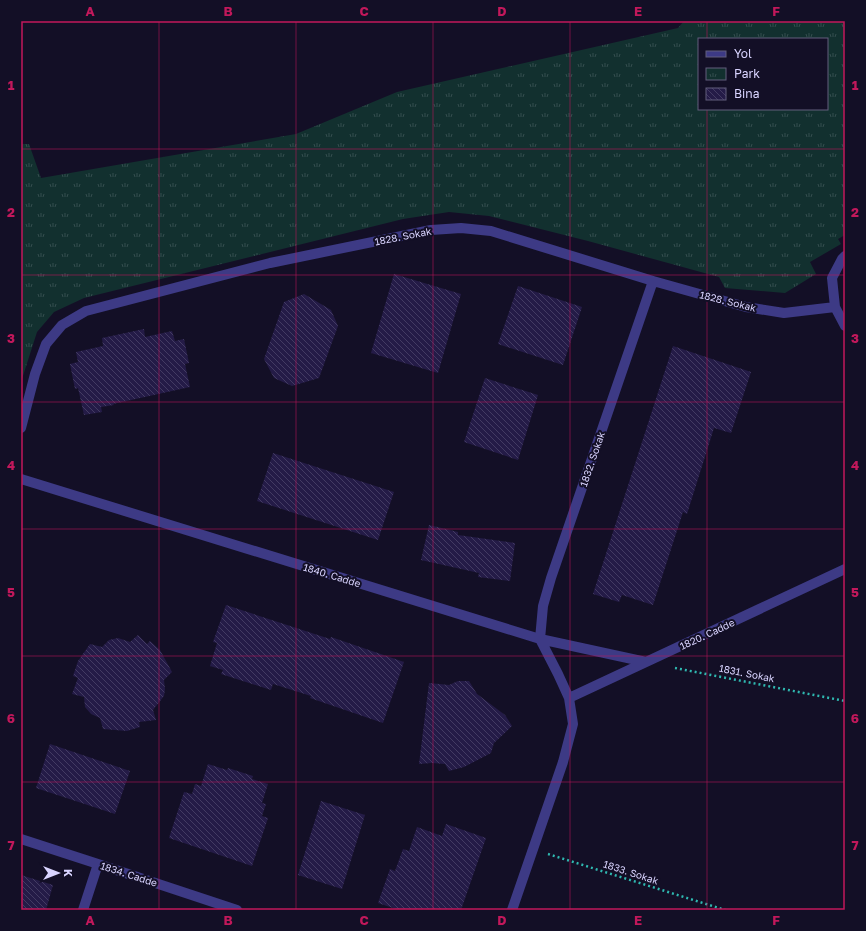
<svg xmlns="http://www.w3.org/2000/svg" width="866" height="931" viewBox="0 0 866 931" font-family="'Golos Text',sans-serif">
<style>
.park{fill:url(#park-tufts);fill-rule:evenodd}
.building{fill:url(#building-back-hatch)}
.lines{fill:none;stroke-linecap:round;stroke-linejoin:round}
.path{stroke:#2fb8b0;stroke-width:2.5;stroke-dasharray:2 3;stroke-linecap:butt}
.street{stroke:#3d3a85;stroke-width:10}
.grid{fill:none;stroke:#c2185b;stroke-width:1;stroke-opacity:0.55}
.labels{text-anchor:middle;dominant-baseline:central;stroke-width:4;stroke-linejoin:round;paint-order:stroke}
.street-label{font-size:10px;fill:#d9d4ff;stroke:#130f26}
.neatline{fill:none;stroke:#c2185b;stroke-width:1.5}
.grid-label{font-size:13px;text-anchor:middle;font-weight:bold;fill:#c2185b}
</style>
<defs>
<pattern id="park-tufts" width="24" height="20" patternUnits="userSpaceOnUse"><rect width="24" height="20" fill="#12302f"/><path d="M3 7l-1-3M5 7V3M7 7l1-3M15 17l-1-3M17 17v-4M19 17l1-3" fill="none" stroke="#344d4e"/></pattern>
<pattern id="building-back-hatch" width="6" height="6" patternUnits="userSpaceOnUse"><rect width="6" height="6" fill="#241b47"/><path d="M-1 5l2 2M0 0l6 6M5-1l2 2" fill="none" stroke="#433b63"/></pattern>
</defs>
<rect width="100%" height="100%" fill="#130f26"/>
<path class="park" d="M 684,21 L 845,21 L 845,235 L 838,239 L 841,244 L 810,262 L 816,274 L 785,293 L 725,288 L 719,277 L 588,241 L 489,216 L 449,212 L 403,219 L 84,298 L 54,312 L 37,332 L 21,382 L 21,144 L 29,144 L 41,178 L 296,134 L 397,92 L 678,28 ZM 699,39 L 827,39 L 827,109 L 699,109 Z"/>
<path class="building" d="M 394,274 L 461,294 L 438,373 L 371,353 Z
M 518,286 L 582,307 L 563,365 L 498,344 Z
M 304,294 L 331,310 L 338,326 L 319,378 L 292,386 L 274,378 L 264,359 L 284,302 Z
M 144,329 L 145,337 L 172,331 L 175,341 L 184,339 L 189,363 L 185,364 L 190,387 L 113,404 L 114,405 L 101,407 L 102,412 L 84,415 L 78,388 L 75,389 L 70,364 L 78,362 L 76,352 L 103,346 L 102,338 Z
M 673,346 L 751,372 L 731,433 L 714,428 L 687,514 L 683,512 L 653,605 L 622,595 L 619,602 L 593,594 Z
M 485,378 L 538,395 L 518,460 L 464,442 Z
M 273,453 L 394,492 L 378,540 L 257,501 Z
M 429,525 L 458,532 L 458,535 L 515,543 L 510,581 L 478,577 L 479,573 L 421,560 Z
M 226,605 L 330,639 L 331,637 L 404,662 L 383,723 L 310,698 L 311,696 L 273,684 L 271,690 L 221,674 L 223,670 L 210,666 L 217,643 L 213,642 Z
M 138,635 L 147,644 L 150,641 L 160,650 L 172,672 L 164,680 L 165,689 L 164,696 L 153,710 L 156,720 L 139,722 L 140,727 L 127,731 L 103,729 L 100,718 L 91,714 L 85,707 L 84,697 L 72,694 L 78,678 L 73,676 L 78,661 L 90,644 L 102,647 L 109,640 L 118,638 L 130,642 Z
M 458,681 L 469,681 L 477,694 L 505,715 L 512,726 L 494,743 L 491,753 L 464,767 L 449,771 L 445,764 L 432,763 L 419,764 L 429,683 L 449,685 Z
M 50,744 L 130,771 L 115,814 L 36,788 Z
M 208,764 L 227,770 L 228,768 L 253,776 L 252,779 L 268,784 L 262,803 L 266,804 L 262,816 L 268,818 L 252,866 L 169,838 L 184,792 L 192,794 L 195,784 L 201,786 Z
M 321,801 L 365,815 L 342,889 L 298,875 Z
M 446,824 L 486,838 L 461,910 L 399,910 L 378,903 L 390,869 L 395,871 L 403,849 L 409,851 L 417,827 L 442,836 Z
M 21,875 L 53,885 L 46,910 L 21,910 Z"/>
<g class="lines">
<path class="path" d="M 675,668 L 845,701
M 548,854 L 725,910"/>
<path class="street" d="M 845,256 L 842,259 L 832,278 L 835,307 L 845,326
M 21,428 L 35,374 L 46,344 L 62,325 L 86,311 L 270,263 L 431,230 L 461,228 L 491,231 L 653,281 L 746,307 L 784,313 L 835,307
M 21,479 L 540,639 L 646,662
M 569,698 L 845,569
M 21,839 L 98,864 L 237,910
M 83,910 L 98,864
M 512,910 L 563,762 L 573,724 L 569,698 L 558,674 L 540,639 L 543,606 L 551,578 L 653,281"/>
</g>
<path class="grid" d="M 159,21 L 159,910M 296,21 L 296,910M 433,21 L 433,910M 570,21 L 570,910M 707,21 L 707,39M 707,109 L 707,910M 21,149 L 845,149M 21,275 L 845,275M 21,402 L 845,402M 21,529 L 845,529M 21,656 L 845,656M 21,782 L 845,782"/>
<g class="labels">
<g class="street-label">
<text transform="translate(403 236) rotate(-11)">1828. Sokak</text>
<text transform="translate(728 301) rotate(14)">1828. Sokak</text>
<text transform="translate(592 459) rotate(-71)">1832. Sokak</text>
<text transform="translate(332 575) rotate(17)">1840. Cadde</text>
<text transform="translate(707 634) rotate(-25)">1820. Cadde</text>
<text transform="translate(747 673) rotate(11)">1831. Sokak</text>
<text transform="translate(631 872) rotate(18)">1833. Sokak</text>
<text transform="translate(129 874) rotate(18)">1834. Cadde</text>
</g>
</g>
<rect width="866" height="931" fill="none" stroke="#130f26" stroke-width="44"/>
<rect x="698" y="38" width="130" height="72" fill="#130f26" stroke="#625e7d"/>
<rect x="706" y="51" width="20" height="6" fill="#3d3a85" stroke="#625e7d"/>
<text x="734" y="58" font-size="12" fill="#d9d4ff">Yol</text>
<rect x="706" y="68" width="20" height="12" fill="url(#park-tufts)" stroke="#625e7d"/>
<text x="734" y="78" font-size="12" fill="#d9d4ff">Park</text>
<rect x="706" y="88" width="20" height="12" fill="url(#building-back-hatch)" stroke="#625e7d"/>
<text x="734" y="98" font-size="12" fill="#d9d4ff">Bina</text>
<g transform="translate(58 873) rotate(90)" stroke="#130f26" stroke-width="3" paint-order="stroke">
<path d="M0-3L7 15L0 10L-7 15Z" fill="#d9d4ff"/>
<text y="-6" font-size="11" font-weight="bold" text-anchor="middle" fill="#d9d4ff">K</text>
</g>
<rect x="22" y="22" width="822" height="887" class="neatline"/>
<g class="grid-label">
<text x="90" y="16">A</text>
<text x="228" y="16">B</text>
<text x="364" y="16">C</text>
<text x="502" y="16">D</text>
<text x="638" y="16">E</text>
<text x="776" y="16">F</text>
<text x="11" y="90">1</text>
<text x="855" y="90">1</text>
<text x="11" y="217">2</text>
<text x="855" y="217">2</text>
<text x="11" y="343">3</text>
<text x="855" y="343">3</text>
<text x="11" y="470">4</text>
<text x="855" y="470">4</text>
<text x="11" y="597">5</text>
<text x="855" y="597">5</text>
<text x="11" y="723">6</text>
<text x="855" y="723">6</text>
<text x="11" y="850">7</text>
<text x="855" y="850">7</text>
<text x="90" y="925">A</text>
<text x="228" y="925">B</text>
<text x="364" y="925">C</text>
<text x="502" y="925">D</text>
<text x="638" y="925">E</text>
<text x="776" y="925">F</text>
</g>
</svg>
